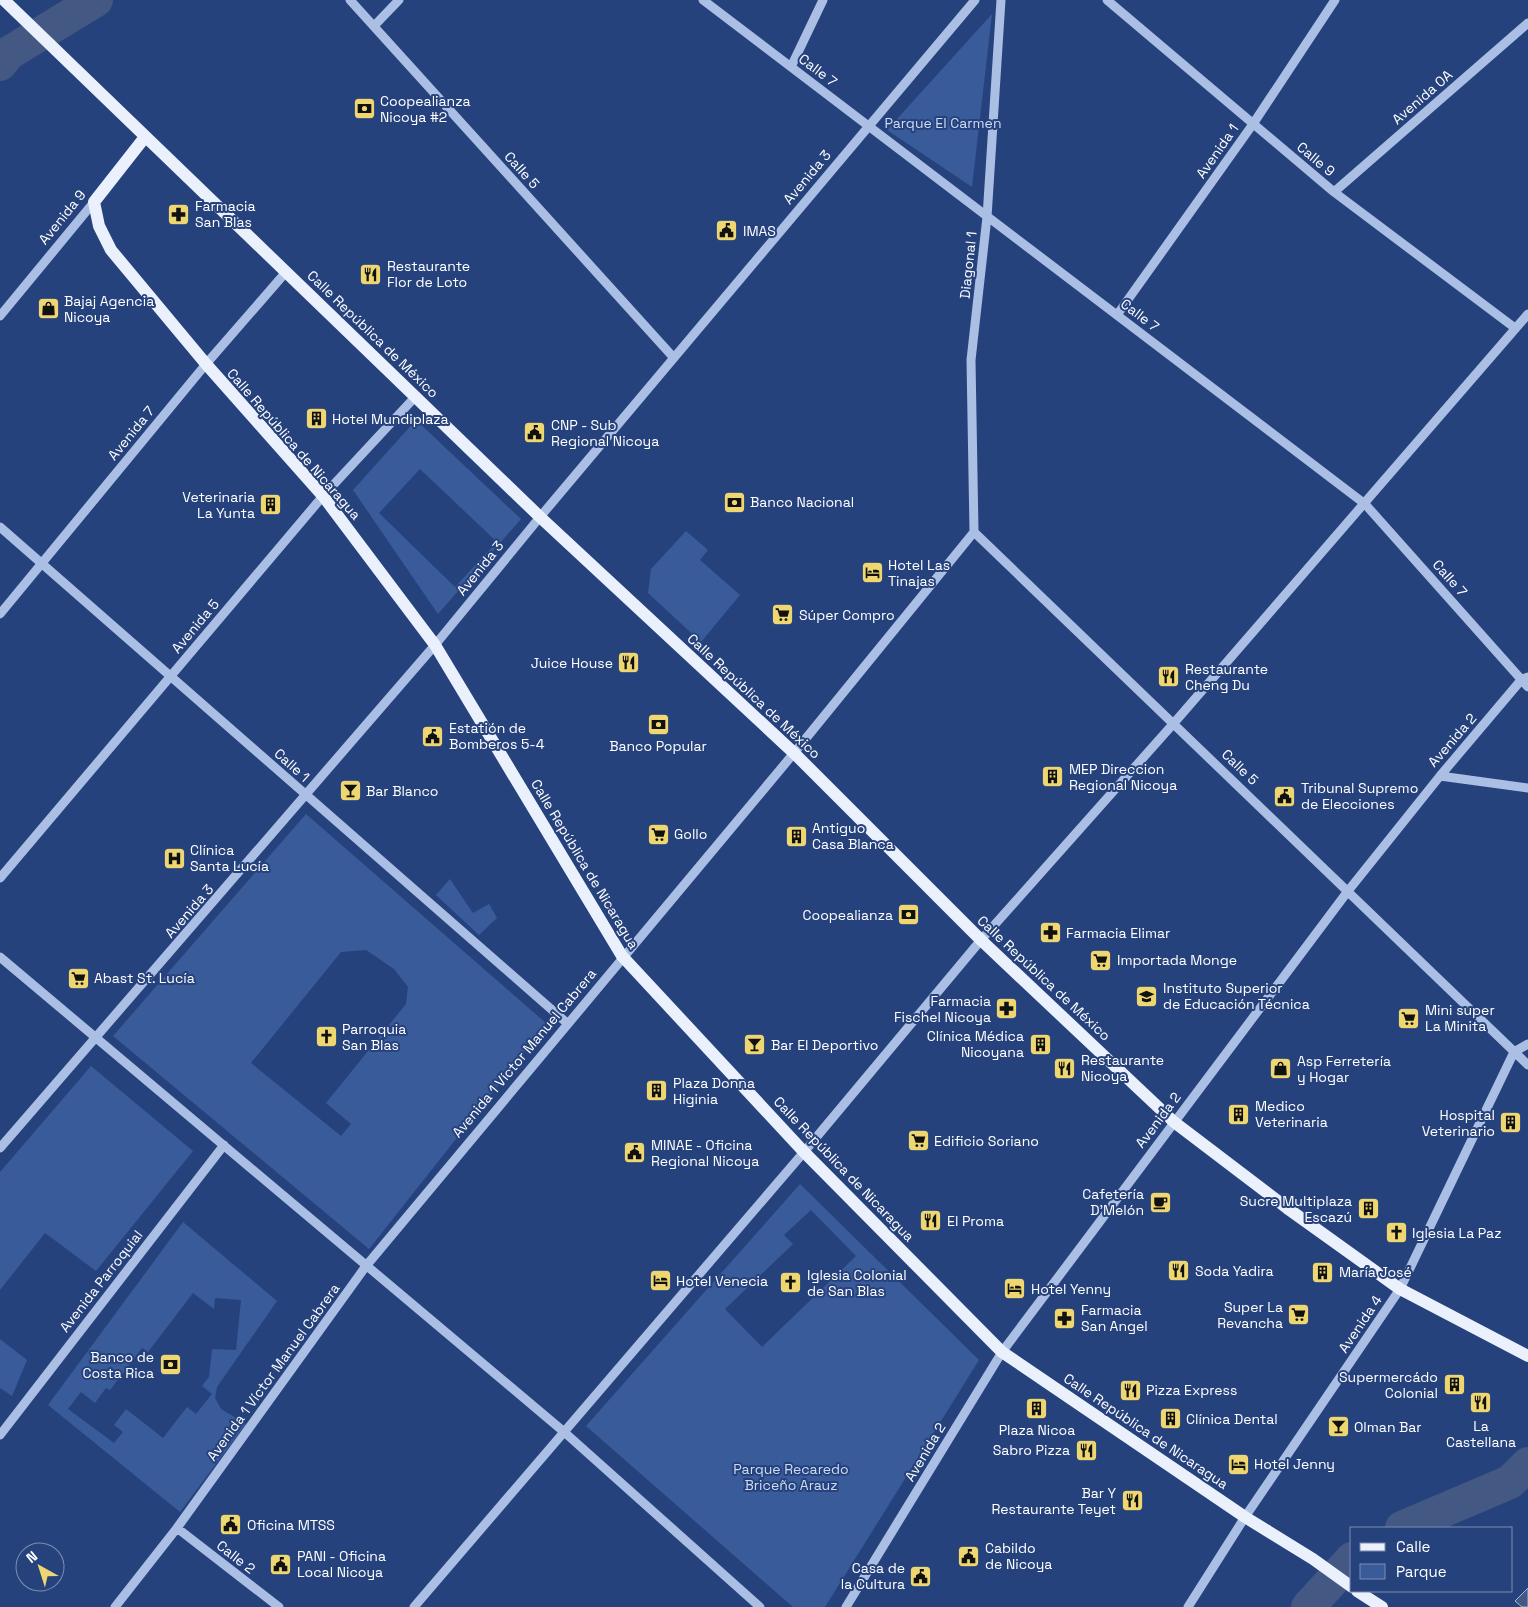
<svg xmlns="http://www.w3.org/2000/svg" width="1528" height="1607" viewBox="0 0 1528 1607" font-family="'Space Grotesk',sans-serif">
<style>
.green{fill:#395b9a;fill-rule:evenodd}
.water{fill:#435882;stroke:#9fb8e5}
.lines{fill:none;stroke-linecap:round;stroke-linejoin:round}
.river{stroke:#435882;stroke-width:34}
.minor{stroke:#abbfe5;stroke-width:9}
.major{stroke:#ebf0fd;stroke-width:12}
.labels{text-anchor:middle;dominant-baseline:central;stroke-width:4;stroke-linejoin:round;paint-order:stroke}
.street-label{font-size:14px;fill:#fff;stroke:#26427d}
.poi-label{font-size:14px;fill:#fff;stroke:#26427d;text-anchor:start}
.park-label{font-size:14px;fill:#cddbf4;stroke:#26427d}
</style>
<rect width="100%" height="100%" fill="#26427d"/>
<path class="green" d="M 992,14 L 972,187 L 887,130 Z
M 416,420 L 521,519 L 438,614 L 353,490 ZM 420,469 L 497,542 L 455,587 L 379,513 Z
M 686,531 L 708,550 L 700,560 L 740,595 L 701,642 L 648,593 L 651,569 Z
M 306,814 L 547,1024 L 369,1249 L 113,1036 ZM 366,950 L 394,969 L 408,987 L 406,1004 L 326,1103 L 351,1124 L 341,1136 L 251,1063 L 341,952 Z
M 450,879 L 473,913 L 489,904 L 497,918 L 479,935 L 436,895 Z
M 91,1066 L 193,1151 L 96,1271 L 45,1233 L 0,1290 L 0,1172 Z
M 800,1184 L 979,1360 L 825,1607 L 793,1607 L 586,1426 ZM 811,1210 L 856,1256 L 762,1347 L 725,1309 L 793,1244 L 784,1235 Z
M 183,1222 L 277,1301 L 217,1387 L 215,1398 L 221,1409 L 246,1424 L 180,1512 L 48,1405 ZM 193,1293 L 214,1309 L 215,1298 L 241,1300 L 236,1350 L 212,1349 L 209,1377 L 202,1386 L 212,1394 L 196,1414 L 187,1407 L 163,1438 L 126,1409 L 114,1425 L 123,1432 L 114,1443 L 68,1409 L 81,1392 L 95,1403 L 106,1388 L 110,1390 L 142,1348 L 148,1352 Z
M 0,1339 L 27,1360 L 12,1396 L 0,1388 Z"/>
<path class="water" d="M 1528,1588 L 1528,1607 L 1522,1607 L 1515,1601 Z"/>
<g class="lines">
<path class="river" d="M 0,64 L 9,53 L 96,0
M 1402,1528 L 1510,1482 L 1528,1464
M 1308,1607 L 1352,1559"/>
<path class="minor" d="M 350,0 L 674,358
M 703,0 L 1365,504 L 1528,687
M 1107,0 L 1334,192 L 1515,328
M 374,26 L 399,0
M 791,67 L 823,0
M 1334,192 L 1528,23
M 1117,315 L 1253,124 L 1335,0
M 0,316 L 94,202
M 0,527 L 567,1023
M 974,532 L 1528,1065
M 974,532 L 971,360 L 987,217 L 1001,0
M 0,614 L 206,364 L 286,272
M 1440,776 L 1528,788
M 0,878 L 323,496 L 416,396
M 0,957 L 563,1431 L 760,1607
M 0,1148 L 435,645 L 540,517 L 975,0
M 0,1435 L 224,1145
M 177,1528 L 279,1607
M 115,1607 L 177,1528 L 366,1266 L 794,753 L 974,532
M 414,1607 L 804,1152 L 981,940 L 1174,723 L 1528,314
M 846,1607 L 1002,1352 L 1348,891 L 1440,776 L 1522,679 L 1528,677
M 1188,1607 L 1245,1517 L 1400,1289 L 1514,1052 L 1528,1044"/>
<path class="major" d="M 4,0 L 540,517 L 794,753 L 981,940 L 1174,1122 L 1287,1208 L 1400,1289 L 1528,1356
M 145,137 L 94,202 L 99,226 L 111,250 L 206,364 L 323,496 L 435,645 L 622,956 L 804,1152 L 1002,1352 L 1245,1517 L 1313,1559 L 1352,1587
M 1357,1591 L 1382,1607"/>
</g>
<defs>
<symbol id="bank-square" viewBox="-11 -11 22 22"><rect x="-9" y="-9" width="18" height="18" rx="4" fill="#eed770" stroke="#26427d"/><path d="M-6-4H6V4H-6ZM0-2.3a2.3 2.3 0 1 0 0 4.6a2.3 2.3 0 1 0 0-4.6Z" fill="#111"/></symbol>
<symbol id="pharmacy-square" viewBox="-11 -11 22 22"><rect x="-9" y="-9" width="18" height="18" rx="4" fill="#eed770" stroke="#26427d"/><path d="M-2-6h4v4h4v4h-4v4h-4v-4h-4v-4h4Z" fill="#111"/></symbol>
<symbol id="civic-square" viewBox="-11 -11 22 22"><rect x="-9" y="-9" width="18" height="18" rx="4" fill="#eed770" stroke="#26427d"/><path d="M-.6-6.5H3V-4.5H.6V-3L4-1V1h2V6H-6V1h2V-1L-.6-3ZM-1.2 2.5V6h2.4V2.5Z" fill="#111"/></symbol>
<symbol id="restaurant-square" viewBox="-11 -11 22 22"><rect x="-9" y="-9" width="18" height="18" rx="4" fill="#eed770" stroke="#26427d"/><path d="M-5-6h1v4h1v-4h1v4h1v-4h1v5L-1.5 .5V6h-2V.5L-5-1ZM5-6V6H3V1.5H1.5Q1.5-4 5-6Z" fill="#111"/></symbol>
<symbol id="shop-square" viewBox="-11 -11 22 22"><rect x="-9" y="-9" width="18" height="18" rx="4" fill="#eed770" stroke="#26427d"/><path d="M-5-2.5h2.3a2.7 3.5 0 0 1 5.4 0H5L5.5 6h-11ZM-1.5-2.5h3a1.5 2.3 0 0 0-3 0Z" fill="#111"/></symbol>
<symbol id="building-square" viewBox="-11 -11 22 22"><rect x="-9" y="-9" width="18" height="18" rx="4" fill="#eed770" stroke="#26427d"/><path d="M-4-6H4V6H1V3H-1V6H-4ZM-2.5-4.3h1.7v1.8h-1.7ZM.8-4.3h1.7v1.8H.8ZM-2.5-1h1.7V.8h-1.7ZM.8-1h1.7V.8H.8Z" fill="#111"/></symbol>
<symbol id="hotel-square" viewBox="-11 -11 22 22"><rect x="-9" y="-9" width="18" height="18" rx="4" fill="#eed770" stroke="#26427d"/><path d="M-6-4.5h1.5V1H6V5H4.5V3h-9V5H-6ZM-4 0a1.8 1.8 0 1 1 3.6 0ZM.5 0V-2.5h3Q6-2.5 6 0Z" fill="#111"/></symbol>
<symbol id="supermarket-square" viewBox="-11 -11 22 22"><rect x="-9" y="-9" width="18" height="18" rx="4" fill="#eed770" stroke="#26427d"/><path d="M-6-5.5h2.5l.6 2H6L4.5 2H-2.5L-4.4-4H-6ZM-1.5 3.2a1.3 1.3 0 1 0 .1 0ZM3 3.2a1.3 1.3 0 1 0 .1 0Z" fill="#111"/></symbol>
<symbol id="bar-square" viewBox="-11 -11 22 22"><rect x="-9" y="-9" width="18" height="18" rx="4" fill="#eed770" stroke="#26427d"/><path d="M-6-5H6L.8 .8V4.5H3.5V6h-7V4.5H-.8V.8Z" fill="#111"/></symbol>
<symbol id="hospital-square" viewBox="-11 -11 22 22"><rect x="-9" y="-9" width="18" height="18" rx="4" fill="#eed770" stroke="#26427d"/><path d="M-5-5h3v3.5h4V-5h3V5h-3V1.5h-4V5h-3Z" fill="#111"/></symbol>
<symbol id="university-square" viewBox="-11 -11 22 22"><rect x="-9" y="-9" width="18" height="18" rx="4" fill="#eed770" stroke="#26427d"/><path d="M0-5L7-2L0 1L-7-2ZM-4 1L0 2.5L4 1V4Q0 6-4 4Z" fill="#111"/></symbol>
<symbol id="church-square" viewBox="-11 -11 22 22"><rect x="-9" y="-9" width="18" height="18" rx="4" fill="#eed770" stroke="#26427d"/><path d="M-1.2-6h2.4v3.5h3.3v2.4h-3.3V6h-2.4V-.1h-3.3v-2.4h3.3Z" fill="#111"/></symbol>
<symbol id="cafe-square" viewBox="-11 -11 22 22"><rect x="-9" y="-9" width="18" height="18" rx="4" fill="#eed770" stroke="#26427d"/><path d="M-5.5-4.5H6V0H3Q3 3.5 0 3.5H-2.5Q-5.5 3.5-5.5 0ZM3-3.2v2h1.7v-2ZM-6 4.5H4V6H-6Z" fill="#111"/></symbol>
</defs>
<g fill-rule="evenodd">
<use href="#bank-square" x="352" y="96" width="25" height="25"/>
<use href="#pharmacy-square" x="166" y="202" width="25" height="25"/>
<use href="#civic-square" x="714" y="218" width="25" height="25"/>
<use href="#restaurant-square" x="358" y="262" width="25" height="25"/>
<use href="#shop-square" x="36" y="296" width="25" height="25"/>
<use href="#building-square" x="304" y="406" width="25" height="25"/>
<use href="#civic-square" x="522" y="420" width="25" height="25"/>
<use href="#bank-square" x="722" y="490" width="25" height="25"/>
<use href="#building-square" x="258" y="492" width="25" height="25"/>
<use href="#hotel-square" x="860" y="560" width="25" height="25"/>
<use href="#supermarket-square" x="770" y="602" width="25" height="25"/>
<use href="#restaurant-square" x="616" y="650" width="25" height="25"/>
<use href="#restaurant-square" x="1156" y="664" width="25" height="25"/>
<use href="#bank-square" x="646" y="712" width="25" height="25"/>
<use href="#civic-square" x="420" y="724" width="25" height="25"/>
<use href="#building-square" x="1040" y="764" width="25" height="25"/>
<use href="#bar-square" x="338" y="778" width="25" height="25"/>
<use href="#civic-square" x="1272" y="784" width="25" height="25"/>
<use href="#supermarket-square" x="646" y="822" width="25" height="25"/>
<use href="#building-square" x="784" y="824" width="25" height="25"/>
<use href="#hospital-square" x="162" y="846" width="25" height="25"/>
<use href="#bank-square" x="896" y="902" width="25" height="25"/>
<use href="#pharmacy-square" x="1038" y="920" width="25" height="25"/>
<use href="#supermarket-square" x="1088" y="948" width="25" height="25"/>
<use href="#supermarket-square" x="66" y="966" width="25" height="25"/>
<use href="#university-square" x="1134" y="984" width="25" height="25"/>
<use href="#pharmacy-square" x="994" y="996" width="25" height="25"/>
<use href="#supermarket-square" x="1396" y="1006" width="25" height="25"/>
<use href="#church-square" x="314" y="1024" width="25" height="25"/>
<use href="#building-square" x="1028" y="1032" width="25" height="25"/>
<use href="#bar-square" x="742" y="1032" width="25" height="25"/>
<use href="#restaurant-square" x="1052" y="1056" width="25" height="25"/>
<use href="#shop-square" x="1268" y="1056" width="25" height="25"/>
<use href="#building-square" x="644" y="1078" width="25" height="25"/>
<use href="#building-square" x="1226" y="1102" width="25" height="25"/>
<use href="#building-square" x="1498" y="1110" width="25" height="25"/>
<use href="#supermarket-square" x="906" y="1128" width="25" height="25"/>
<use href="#civic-square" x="622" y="1140" width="25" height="25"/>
<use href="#cafe-square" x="1148" y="1190" width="25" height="25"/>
<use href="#building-square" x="1356" y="1196" width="25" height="25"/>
<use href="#restaurant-square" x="918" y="1208" width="25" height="25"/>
<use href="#church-square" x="1384" y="1220" width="25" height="25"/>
<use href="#restaurant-square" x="1166" y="1258" width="25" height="25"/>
<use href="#building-square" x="1310" y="1260" width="25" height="25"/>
<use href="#hotel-square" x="648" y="1268" width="25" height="25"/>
<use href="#church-square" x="778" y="1270" width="25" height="25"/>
<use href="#hotel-square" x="1002" y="1276" width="25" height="25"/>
<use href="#supermarket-square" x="1286" y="1302" width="25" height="25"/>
<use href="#pharmacy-square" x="1052" y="1306" width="25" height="25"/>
<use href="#bank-square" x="158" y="1352" width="25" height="25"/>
<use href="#building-square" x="1442" y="1372" width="25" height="25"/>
<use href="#restaurant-square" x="1118" y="1378" width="25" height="25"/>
<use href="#restaurant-square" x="1468" y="1390" width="25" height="25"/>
<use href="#building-square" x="1024" y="1396" width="25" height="25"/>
<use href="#building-square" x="1158" y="1406" width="25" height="25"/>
<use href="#bar-square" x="1326" y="1414" width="25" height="25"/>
<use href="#restaurant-square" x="1074" y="1438" width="25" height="25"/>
<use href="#hotel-square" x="1226" y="1452" width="25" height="25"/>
<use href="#restaurant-square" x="1120" y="1488" width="25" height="25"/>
<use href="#civic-square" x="218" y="1512" width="25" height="25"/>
<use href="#civic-square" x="956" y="1544" width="25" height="25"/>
<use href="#civic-square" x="268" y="1552" width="25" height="25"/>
<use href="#civic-square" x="908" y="1564" width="25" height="25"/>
</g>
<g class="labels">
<g class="street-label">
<text transform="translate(818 70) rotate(37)">Calle 7</text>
<text transform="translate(1422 97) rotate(-41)">Avenida 0A</text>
<text transform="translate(1217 151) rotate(-55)">Avenida 1</text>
<text transform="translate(1316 159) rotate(40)">Calle 9</text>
<text transform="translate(522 170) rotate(48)">Calle 5</text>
<text transform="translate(807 177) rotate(-50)">Avenida 3</text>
<text transform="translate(62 217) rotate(-51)">Avenida 9</text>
<text transform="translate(968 265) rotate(-84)">Diagonal 1</text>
<text transform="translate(1140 315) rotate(37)">Calle 7</text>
<text transform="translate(373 334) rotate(44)">Calle República de México</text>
<text transform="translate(131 433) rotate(-51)">Avenida 7</text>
<text transform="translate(294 444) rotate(49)">Calle República de Nicaragua</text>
<text transform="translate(480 568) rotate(-51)">Avenida 3</text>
<text transform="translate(1450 578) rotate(48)">Calle 7</text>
<text transform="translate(195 626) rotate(-50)">Avenida 5</text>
<text transform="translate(754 696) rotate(43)">Calle República de México</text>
<text transform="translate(1452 740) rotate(-49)">Avenida 2</text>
<text transform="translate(292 765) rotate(42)">Calle 1</text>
<text transform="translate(1240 767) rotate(44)">Calle 5</text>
<text transform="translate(585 864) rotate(59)">Calle República de Nicaragua</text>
<text transform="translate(189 911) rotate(-49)">Avenida 3</text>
<text transform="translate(1044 978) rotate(43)">Calle República de México</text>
<text transform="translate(524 1053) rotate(-50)">Avenida 1 Víctor Manuel Cabrera</text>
<text transform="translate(1158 1120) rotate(-53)">Avenida 2</text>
<text transform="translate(844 1169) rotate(46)">Calle República de Nicaragua</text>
<text transform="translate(101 1281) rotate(-52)">Avenida Parroquial</text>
<text transform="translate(1360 1324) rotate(-56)">Avenida 4</text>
<text transform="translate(273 1372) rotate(-54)">Avenida 1 Víctor Manuel Cabrera</text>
<text transform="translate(1146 1431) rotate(34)">Calle República de Nicaragua</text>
<text transform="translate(925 1452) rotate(-59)">Avenida 2</text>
<text transform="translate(236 1557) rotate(38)">Calle 2</text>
</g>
<g class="poi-label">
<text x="380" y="101">Coopealianza<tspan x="380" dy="16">Nicoya #2</tspan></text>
<text x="195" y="206">Farmacia<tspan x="195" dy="16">San Blas</tspan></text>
<text x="743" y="231">IMAS</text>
<text x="387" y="266">Restaurante<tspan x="387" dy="16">Flor de Loto</tspan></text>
<text x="64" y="301">Bajaj Agencia<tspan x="64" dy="16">Nicoya</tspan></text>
<text x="332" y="419">Hotel Mundiplaza</text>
<text x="551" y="425">CNP - Sub<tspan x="551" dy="16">Regional Nicoya</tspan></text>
<text x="255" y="497" text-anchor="end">Veterinaria<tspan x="255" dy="16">La Yunta</tspan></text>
<text x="750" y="502">Banco Nacional</text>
<text x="888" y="565">Hotel Las<tspan x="888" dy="16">Tinajas</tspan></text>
<text x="799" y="615">Súper Compro</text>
<text x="613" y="663" text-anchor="end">Juice House</text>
<text x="1185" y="669">Restaurante<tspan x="1185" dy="16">Cheng Du</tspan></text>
<text x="449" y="728">Estatión de<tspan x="449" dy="16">Bomberos 5-4</tspan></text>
<text x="658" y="746" text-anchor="middle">Banco Popular</text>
<text x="1069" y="769">MEP Direccion<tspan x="1069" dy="16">Regional Nicoya</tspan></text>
<text x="1301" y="788">Tribunal Supremo<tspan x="1301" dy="16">de Elecciones</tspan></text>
<text x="366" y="791">Bar Blanco</text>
<text x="812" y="828">Antiguo<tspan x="812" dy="16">Casa Blanca</tspan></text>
<text x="674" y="834">Gollo</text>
<text x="190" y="850">Clínica<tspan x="190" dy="16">Santa Lucía</tspan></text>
<text x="893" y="915" text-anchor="end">Coopealianza</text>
<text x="1066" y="933">Farmacia Elimar</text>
<text x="1117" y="960">Importada Monge</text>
<text x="94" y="978">Abast St. Lucía</text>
<text x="1163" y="988">Instituto Superior<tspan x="1163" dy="16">de Educación Técnica</tspan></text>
<text x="991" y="1001" text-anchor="end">Farmacia<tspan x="991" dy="16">Fischel Nicoya</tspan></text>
<text x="1425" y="1010">Mini super<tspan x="1425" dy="16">La Minita</tspan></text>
<text x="342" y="1029">Parroquia<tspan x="342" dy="16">San Blas</tspan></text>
<text x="1024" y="1036" text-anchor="end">Clínica Médica<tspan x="1024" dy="16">Nicoyana</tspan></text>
<text x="771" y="1045">Bar El Deportivo</text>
<text x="1081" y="1060">Restaurante<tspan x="1081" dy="16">Nicoya</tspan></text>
<text x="1297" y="1061">Asp Ferretería<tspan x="1297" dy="16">y Hogar</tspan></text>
<text x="673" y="1083">Plaza Donna<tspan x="673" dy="16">Higinia</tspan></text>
<text x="1255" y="1106">Medico<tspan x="1255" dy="16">Veterinaria</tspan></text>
<text x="1495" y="1115" text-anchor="end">Hospital<tspan x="1495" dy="16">Veterinario</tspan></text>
<text x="934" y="1141">Edificio Soriano</text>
<text x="651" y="1145">MINAE - Oficina<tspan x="651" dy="16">Regional Nicoya</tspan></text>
<text x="1144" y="1194" text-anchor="end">Cafetería<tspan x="1144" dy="16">D'Melón</tspan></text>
<text x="1352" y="1201" text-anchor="end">Sucre Multiplaza<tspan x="1352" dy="16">Escazú</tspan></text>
<text x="947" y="1221">El Proma</text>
<text x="1412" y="1233">Iglesia La Paz</text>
<text x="1195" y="1271">Soda Yadira</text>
<text x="1339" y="1272">María José</text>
<text x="807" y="1275">Iglesia Colonial<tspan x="807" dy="16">de San Blas</tspan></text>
<text x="676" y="1281">Hotel Venecia</text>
<text x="1031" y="1289">Hotel Yenny</text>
<text x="1283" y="1307" text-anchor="end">Super La<tspan x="1283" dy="16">Revancha</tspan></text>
<text x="1081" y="1310">Farmacia<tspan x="1081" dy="16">San Angel</tspan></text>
<text x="154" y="1357" text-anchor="end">Banco de<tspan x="154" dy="16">Costa Rica</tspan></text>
<text x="1438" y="1377" text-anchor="end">Supermercádo<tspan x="1438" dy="16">Colonial</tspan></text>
<text x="1146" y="1390">Pizza Express</text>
<text x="1186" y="1419">Clínica Dental</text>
<text x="1481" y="1426" text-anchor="middle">La<tspan x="1481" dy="16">Castellana</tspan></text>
<text x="1354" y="1427">Olman Bar</text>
<text x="1037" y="1430" text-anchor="middle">Plaza Nicoa</text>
<text x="1070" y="1450" text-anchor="end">Sabro Pizza</text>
<text x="1254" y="1464">Hotel Jenny</text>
<text x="1116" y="1493" text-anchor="end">Bar Y<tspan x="1116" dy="16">Restaurante Teyet</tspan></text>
<text x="247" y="1525">Oficina MTSS</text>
<text x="985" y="1548">Cabildo<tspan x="985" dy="16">de Nicoya</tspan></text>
<text x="297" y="1556">PANI - Oficina<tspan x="297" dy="16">Local Nicoya</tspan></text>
<text x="905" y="1568" text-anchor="end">Casa de<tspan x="905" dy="16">la Cultura</tspan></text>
</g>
<g class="park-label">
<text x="943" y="123">Parque El Carmen</text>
<text x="791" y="1469">Parque Recaredo<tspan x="791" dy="16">Briceño Arauz</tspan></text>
</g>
</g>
<rect x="1350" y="1527" width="162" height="65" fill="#26427d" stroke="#7d8eb1"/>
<rect x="1360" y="1543" width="25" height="8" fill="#ebf0fd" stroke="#7d8eb1"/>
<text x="1396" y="1552" font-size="15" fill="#ffffff">Calle</text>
<rect x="1360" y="1564" width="25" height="15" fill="#395b9a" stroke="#7d8eb1"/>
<text x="1396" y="1577" font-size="15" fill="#ffffff">Parque</text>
<g transform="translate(40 1567) rotate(321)"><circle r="24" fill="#26427d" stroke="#7d8eb1"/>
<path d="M0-4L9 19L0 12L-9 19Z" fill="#eed770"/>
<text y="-8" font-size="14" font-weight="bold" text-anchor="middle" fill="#ffffff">N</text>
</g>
</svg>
